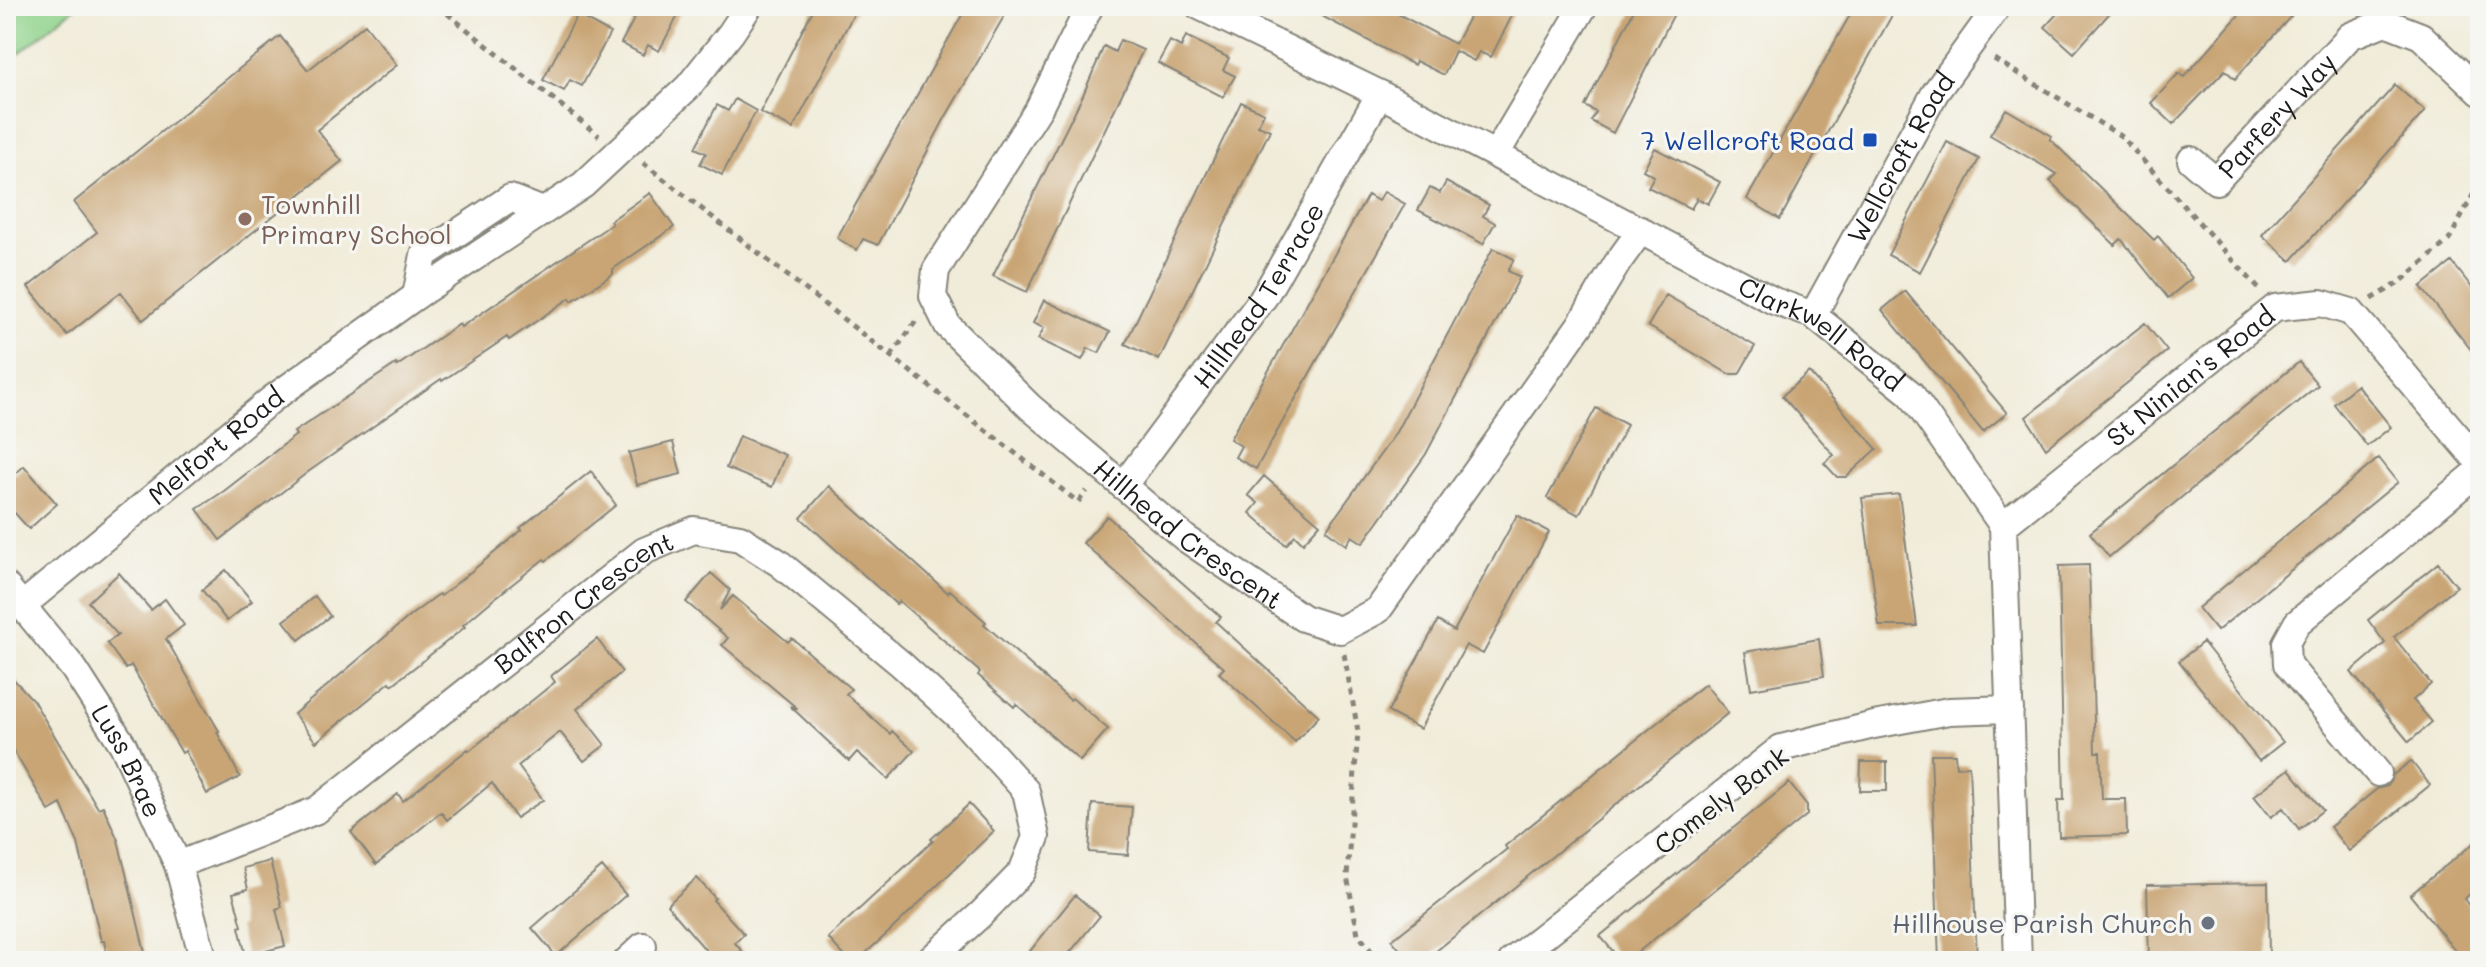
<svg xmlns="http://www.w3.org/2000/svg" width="2486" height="967" viewBox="0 0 2486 967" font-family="Mali,sans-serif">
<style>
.green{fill:#90d38b;stroke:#567854;stroke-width:2}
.building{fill:#c9a574}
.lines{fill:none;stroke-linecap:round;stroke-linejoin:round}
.street-casing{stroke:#86847a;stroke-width:30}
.path{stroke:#86847a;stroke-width:5;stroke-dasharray:6 6;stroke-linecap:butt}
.street{stroke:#fff;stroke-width:26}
.transit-dot{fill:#1a4fb4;stroke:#f6f6f2;stroke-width:3}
.education-dot{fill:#8d6e63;stroke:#f6f6f2;stroke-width:3}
.worship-dot{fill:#6b7280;stroke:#f6f6f2;stroke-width:3}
.labels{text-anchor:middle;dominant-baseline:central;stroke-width:6;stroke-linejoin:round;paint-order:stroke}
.street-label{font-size:26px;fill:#1c1c1c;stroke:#f6f6f2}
.transit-label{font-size:26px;fill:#164399;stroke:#f6f6f2;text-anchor:end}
.education-label{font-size:26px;fill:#785e54;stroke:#f6f6f2;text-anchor:start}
.worship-label{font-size:26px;fill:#5b616d;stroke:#f6f6f2;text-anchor:end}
</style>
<rect width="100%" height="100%" fill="#f6f6f2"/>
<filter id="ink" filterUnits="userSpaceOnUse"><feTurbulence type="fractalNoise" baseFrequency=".0125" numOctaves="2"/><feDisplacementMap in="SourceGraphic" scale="16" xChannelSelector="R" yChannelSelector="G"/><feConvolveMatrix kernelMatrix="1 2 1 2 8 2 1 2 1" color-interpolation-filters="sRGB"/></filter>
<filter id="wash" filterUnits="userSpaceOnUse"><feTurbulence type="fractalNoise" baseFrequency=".006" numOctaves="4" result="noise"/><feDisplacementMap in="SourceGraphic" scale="32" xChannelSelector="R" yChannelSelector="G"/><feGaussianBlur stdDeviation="1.8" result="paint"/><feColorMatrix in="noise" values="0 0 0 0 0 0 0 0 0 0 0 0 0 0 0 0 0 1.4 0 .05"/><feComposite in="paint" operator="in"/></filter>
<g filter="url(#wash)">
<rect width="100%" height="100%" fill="#f1ecd9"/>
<path class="green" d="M 6,6 L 77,6 L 6,64 Z"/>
<g id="blocks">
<path class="building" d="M 641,6 L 683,6 L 659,51 L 648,45 L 643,55 L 621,43 Z
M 815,6 L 858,6 L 793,129 L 760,112 Z
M 967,6 L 1010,6 L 945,118 L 878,245 L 863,239 L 857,250 L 837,238 Z
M 1303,6 L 1383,6 L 1455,44 L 1475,6 L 1517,6 L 1491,57 L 1479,52 L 1474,61 L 1455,51 L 1444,75 L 1416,61 L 1414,65 Z
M 1636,6 L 1678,6 L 1613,133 L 1591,121 L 1596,112 L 1585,106 Z
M 1855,6 L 1897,6 L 1780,219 L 1747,199 Z
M 2064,6 L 2116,6 L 2074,53 L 2045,27 Z
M 2247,6 L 2300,6 L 2235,79 L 2225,70 L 2173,124 L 2151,103 L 2179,73 L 2184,77 Z
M 577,15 L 610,33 L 582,86 L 570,80 L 564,91 L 543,80 Z
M 365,24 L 397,65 L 317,130 L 342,161 L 143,320 L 121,292 L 67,335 L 28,287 L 97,232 L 74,202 L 280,36 L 308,70 Z
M 1186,36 L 1229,58 L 1223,70 L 1235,76 L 1223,97 L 1158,63 L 1170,41 L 1181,47 Z
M 1120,40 L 1143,50 L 1027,292 L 993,276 L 1083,95 L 1104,46 L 1115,52 Z
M 2395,85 L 2425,111 L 2291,261 L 2262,235 Z
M 735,99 L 756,111 L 722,175 L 700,164 L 706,153 L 695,148 L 717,105 L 728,111 Z
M 1241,102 L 1264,113 L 1258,125 L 1270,130 L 1159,360 L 1125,344 Z
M 2006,109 L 2052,136 L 2050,139 L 2154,240 L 2158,236 L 2192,278 L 2168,298 L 2121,239 L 2115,245 L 2050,181 L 2057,174 L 1990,135 Z
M 1947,142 L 1979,159 L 1920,272 L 1888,255 Z
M 1655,148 L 1720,182 L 1708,204 L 1697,198 L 1691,209 L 1648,187 L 1654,176 L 1643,170 Z
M 1446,182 L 1489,205 L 1483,216 L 1495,223 L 1483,244 L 1418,210 L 1430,188 L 1440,193 Z
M 1384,192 L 1405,204 L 1256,469 L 1235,457 L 1241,446 L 1230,439 L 1368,195 L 1378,201 Z
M 650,193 L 674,227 L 613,269 L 613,274 L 572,301 L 570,298 L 509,340 L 507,337 L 442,381 L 441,379 L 308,472 L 220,540 L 197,509 L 224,491 L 296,435 L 294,432 L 396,364 L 397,366 L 459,324 L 461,327 L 612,224 L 610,221 Z
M 1493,248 L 1514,259 L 1508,271 L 1520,277 L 1426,454 L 1363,543 L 1352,536 L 1346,545 L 1326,530 L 1395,434 Z
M 2452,262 L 2480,298 L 2480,361 L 2421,287 Z
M 1905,291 L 2007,413 L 1983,432 L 1882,310 Z
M 1666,295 L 1755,346 L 1739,374 L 1729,374 L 1648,326 Z
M 1044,300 L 1110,332 L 1099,353 L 1088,348 L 1082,360 L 1038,339 L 1044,328 L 1033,323 Z
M 2145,323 L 2167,351 L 2046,448 L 2026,417 Z
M 2299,362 L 2318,385 L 2109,557 L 2090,533 Z
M 1809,372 L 1877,449 L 1846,477 L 1837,477 L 1824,463 L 1834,455 L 1782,396 Z
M 2357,385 L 2391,427 L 2367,446 L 2334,404 Z
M 1596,408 L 1627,425 L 1579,515 L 1547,498 Z
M 739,436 L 785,455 L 772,487 L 726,468 Z
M 673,442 L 681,474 L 637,485 L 629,453 Z
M 2379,458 L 2398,482 L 2217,631 L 2198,608 Z
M 24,466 L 57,504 L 29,529 L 6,503 L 6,482 Z
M 591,471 L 616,505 L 546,561 L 544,559 L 495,598 L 463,625 L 465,627 L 420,663 L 392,685 L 390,682 L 316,742 L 294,714 L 411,615 L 439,594 L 441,596 L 489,557 L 522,530 L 520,528 Z
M 1264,476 L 1320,524 L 1303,543 L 1295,535 L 1286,545 L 1250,513 L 1258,503 L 1248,495 Z
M 829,486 L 948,593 L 950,590 L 986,622 L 984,624 L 1070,700 L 1072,698 L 1108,729 L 1080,761 L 1016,704 L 1014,707 L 978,675 L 980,672 L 899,601 L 896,604 L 801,518 Z
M 1899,494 L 1917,626 L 1879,626 L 1862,498 Z
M 1517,515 L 1549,532 L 1483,654 L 1466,645 L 1420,729 L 1388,712 L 1438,621 L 1454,631 Z
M 1107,516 L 1221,617 L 1216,622 L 1319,716 L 1295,742 L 1219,673 L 1224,668 L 1083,543 Z
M 2438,563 L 2457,586 L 2394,637 L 2431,684 L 2413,700 L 2432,722 L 2409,742 L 2351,672 L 2385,643 L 2368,620 Z
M 2089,565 L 2095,752 L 2100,752 L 2102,799 L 2126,799 L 2127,835 L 2059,837 L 2058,800 L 2064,800 L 2059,566 Z
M 226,570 L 252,601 L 227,621 L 202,590 Z
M 119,573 L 151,610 L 165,599 L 184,625 L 166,639 L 219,731 L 217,732 L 240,777 L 207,794 L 185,751 L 182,753 L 131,665 L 126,669 L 107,643 L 118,635 L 88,602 Z
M 711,573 L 730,590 L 720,610 L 733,596 L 788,642 L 792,638 L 851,689 L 846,694 L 890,734 L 892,731 L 914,751 L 888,779 L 857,752 L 849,761 L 790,706 L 798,709 L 722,645 L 728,638 L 686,602 Z
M 315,596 L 330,616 L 299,640 L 284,621 Z
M 597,639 L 622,672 L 577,709 L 605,745 L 584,761 L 560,732 L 518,766 L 543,800 L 516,818 L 492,783 L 447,820 L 441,812 L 376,865 L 351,832 L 398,794 L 403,801 L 468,749 L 469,751 L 555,682 L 551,676 Z
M 1819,639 L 1824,676 L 1751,689 L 1745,652 Z
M 2203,642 L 2283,742 L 2259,761 L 2179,661 Z
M 6,671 L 33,700 L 98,808 L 103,806 L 118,840 L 147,961 L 108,961 L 104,941 L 101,941 L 94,912 L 78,843 L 61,804 L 49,811 L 6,738 Z
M 1705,684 L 1728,713 L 1424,961 L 1409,961 L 1392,940 L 1507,849 L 1505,846 Z
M 1931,754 L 1955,754 L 1956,767 L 1969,766 L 1977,961 L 1939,961 Z
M 2411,761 L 2430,785 L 2349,851 L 2330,827 L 2377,789 L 2388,786 L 2393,775 Z
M 1861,762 L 1887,762 L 1887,791 L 1860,791 Z
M 2289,769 L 2323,810 L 2299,829 L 2283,808 L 2271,817 L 2254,796 Z
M 1789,783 L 1807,805 L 1807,815 L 1627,961 L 1621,961 L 1600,936 Z
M 969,804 L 994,831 L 889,932 L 857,961 L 849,961 L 828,938 L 933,841 L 931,839 Z
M 1092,804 L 1132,807 L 1128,855 L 1089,852 Z
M 2480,838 L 2480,886 L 2464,899 L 2480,920 L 2480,961 L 2464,961 L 2410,895 Z
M 270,861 L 282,907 L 276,909 L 285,946 L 246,956 L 239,927 L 242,926 L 233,893 L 248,889 L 243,868 Z
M 602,867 L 626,895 L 556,956 L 532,928 Z
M 697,878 L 715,898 L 713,900 L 744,934 L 735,943 L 751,961 L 715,961 L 667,905 Z
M 2268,883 L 2269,961 L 2149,961 L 2147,885 Z
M 1075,895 L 1100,916 L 1063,961 L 1022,961 Z"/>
</g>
</g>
<g filter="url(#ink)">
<use href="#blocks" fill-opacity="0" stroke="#86847a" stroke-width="2"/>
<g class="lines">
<defs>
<g id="street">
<path id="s1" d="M 1090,6 L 1039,108 L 936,270 L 933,296 L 948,326 L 1030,407 L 1185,538 L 1303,618 L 1340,630 L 1378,610 L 1580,325 L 1618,262 L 1641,230"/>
<path id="s2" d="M 1199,6 L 1380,94 L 1774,301 L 1813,315 L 1911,394 L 2003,526 L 2018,961"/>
<path d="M 1496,154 L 1584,6"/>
<path id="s3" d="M 2191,160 L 2216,181 L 2350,36 L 2385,22 L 2421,36 L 2480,92"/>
<path d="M 416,296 L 424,255 L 510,198 L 543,211"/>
<path id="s4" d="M 1813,315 L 1935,93 L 1998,6"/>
<path id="s5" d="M 1123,486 L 1264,297 L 1380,94"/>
<path id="s6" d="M 2003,526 L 2275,308 L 2321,303 L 2351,312 L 2480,463"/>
<path id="s7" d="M 6,586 L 74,669 L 123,745 L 178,865 L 204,961"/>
<path id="s8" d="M 23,605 L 272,399 L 416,296 L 583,185 L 688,87 L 731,33 L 749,6"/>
<path d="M 2378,773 L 2287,664 L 2286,643 L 2297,623 L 2480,470"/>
<path id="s9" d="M 178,865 L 317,810 L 644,551 L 694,530 L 740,538 L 779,563 L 901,664 L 962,720 L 1026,791 L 1036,837 L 1022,872 L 981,914 L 929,961"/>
<path d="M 627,961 L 643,946"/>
<path d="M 1512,961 L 1781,748 L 1874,725 L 1949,711 L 2010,709"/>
</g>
</defs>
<use href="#street" class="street-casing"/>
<path class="path" d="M 438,6 L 599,136
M 1994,59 L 2121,136 L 2259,289
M 643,163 L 1078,502 L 1087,491
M 2372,299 L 2399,283 L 2449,240 L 2480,182
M 891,356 L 916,321
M 1344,654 L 1358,731 L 1347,876 L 1358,934 L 1379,961"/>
<use href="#street" class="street"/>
</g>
</g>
<rect class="transit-dot" x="1862" y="132" width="16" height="16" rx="4"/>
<circle class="education-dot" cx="245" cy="219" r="8"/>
<circle class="worship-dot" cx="2208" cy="923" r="8"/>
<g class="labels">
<g class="street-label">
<text stroke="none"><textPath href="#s3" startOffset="122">Parfery Way</textPath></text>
<text stroke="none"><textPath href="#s4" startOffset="180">Wellcroft Road</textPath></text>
<text stroke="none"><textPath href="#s5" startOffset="234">Hillhead Terrace</textPath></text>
<text stroke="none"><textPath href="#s2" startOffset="704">Clarkwell Road</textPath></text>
<text stroke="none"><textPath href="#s6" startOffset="240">St Ninian's Road</textPath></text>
<text stroke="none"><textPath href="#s8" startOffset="250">Melfort Road</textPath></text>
<text stroke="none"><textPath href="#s1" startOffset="684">Hillhead Crescent</textPath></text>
<text stroke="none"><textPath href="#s9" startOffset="488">Balfron Crescent</textPath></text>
<text stroke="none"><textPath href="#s7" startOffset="214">Luss Brae</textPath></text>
<text transform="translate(1721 800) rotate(-37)">Comely Bank</text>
</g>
<g class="transit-label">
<text x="1854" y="140">7 Wellcroft Road</text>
</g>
<g class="education-label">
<text x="261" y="204">Townhill<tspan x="261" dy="30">Primary School</tspan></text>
</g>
<g class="worship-label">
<text x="2192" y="923">Hillhouse Parish Church</text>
</g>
</g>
<rect width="2486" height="967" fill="none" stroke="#f6f6f2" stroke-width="32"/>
</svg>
